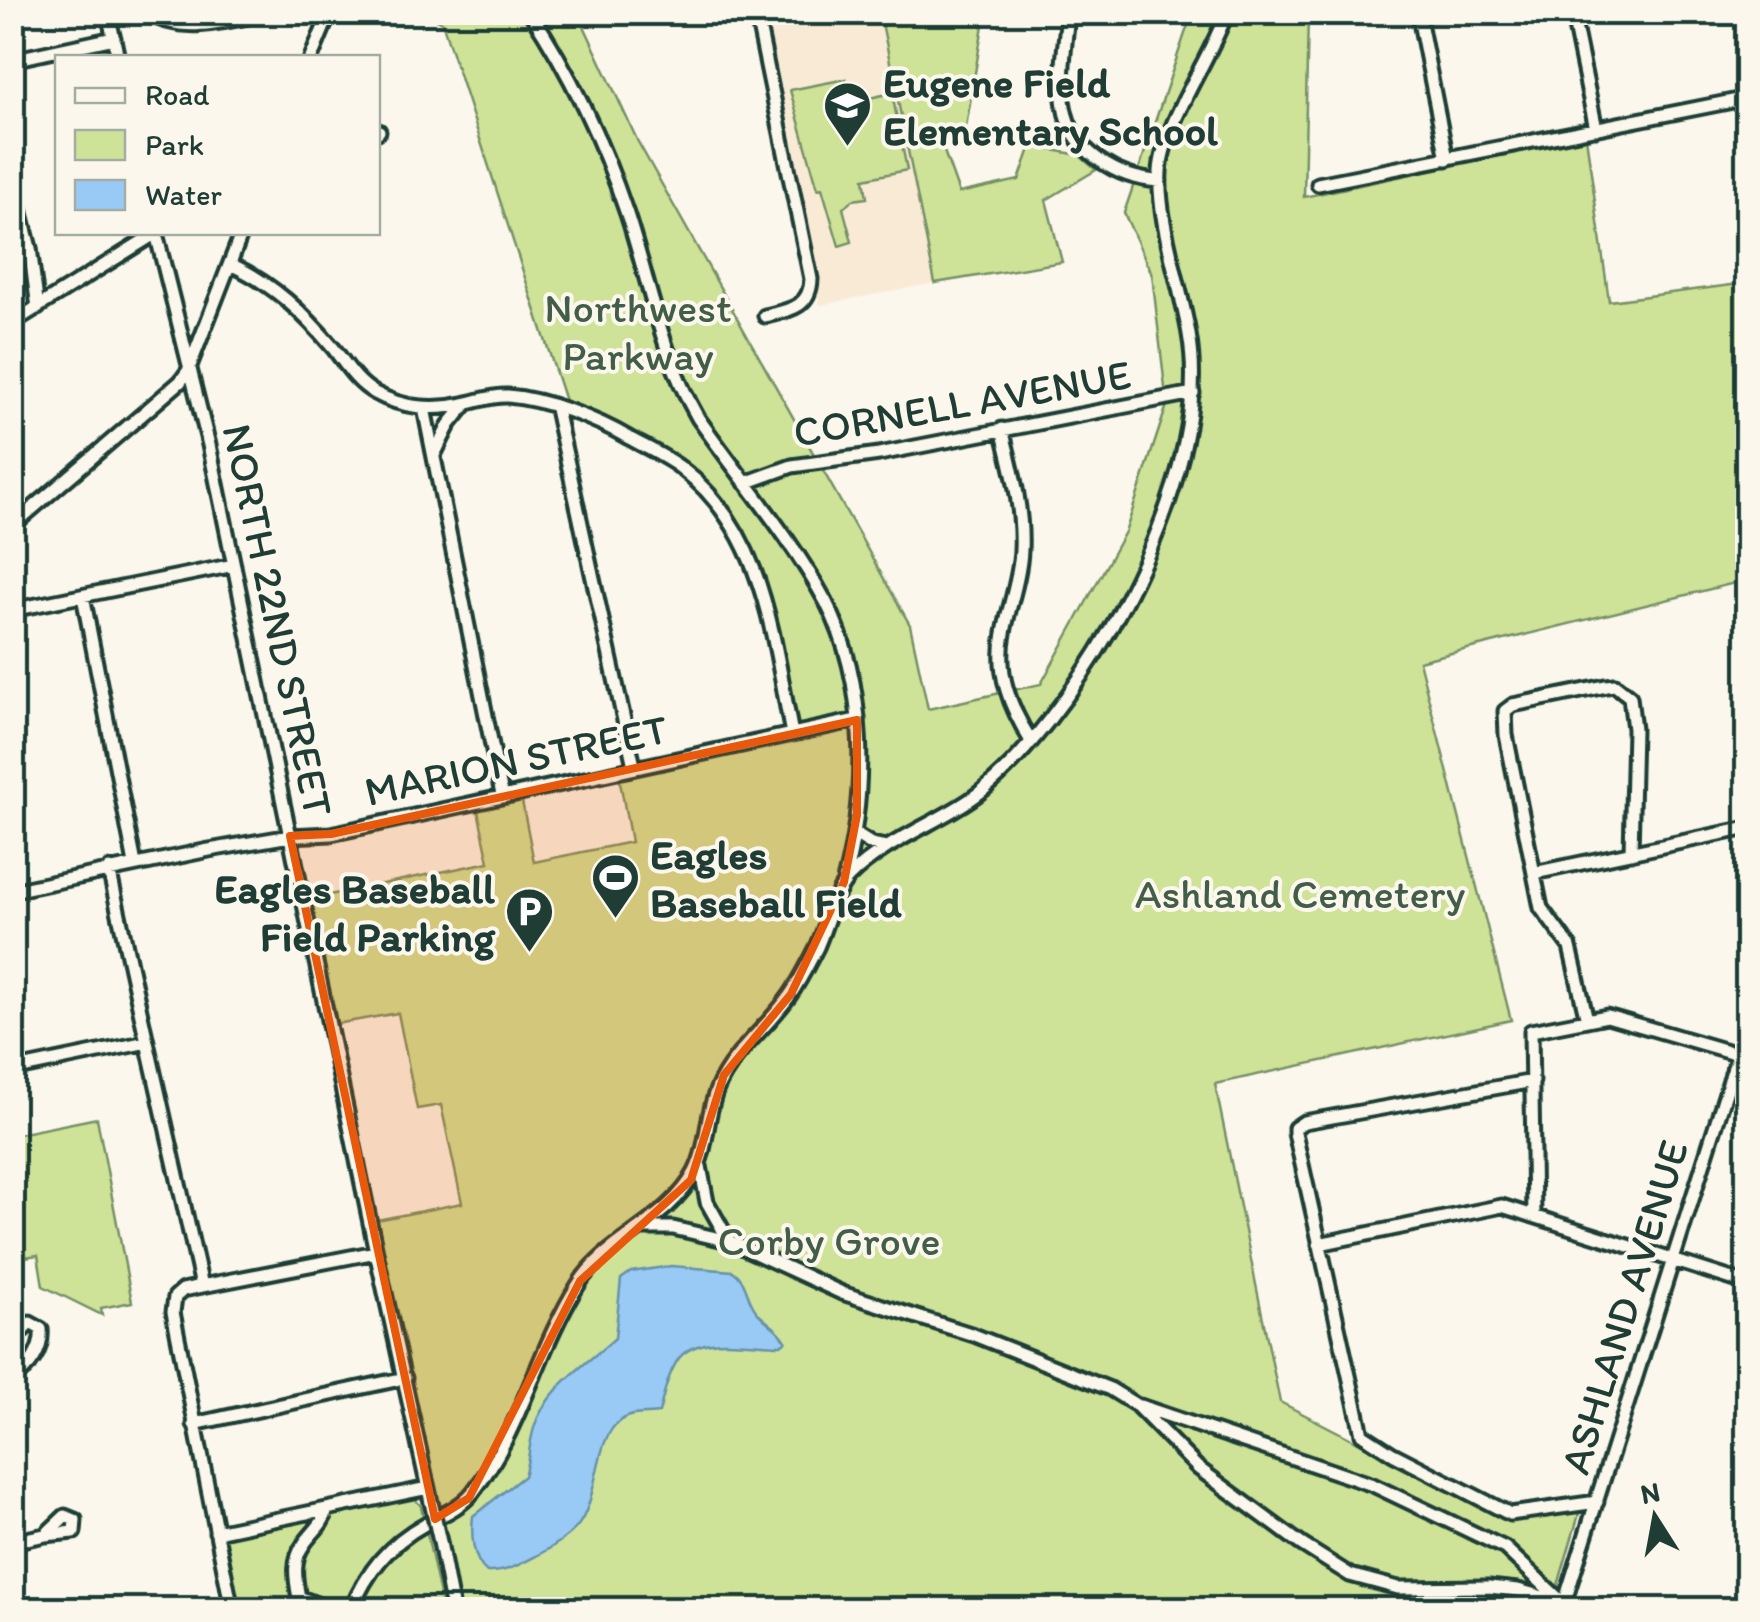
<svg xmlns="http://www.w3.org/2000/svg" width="1760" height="1622" viewBox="0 0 1760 1622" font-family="Itim,sans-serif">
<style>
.built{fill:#f9ead6}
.green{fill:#cee398;stroke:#769066;stroke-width:2.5}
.water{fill:#99caf5;stroke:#6892a8;stroke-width:2.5}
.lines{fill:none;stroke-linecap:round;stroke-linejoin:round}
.minor-casing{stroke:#1f3d34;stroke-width:19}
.minor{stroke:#fbf7ec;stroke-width:11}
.minor-bridge-casing{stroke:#1f3d34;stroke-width:19;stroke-linecap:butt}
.minor-bridge{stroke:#fbf7ec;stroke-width:11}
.marked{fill:#e8590c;fill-opacity:0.2;stroke:#e8590c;stroke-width:8;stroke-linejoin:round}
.labels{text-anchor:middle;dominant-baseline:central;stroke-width:8;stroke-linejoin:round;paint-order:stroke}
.poi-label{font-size:42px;font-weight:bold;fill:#1f3d34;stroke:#fbf7ec;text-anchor:start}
.park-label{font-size:42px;fill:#425e48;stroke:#fbf7ec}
.street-label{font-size:42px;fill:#1f3d34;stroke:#fbf7ec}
</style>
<rect width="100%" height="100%" fill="#fbf7ec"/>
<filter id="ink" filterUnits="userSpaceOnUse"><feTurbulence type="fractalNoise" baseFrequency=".01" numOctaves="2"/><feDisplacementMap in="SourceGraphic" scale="20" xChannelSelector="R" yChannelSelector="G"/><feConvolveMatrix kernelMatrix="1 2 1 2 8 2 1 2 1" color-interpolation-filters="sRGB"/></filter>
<g filter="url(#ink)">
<path class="built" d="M 762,13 L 880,13 L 935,283 L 820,305 Z"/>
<path class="green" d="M 425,13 L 578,13 L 638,142 L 910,625 L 928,709 L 1041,684 L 1126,530 L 1167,405 L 1152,274 L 1124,213 L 1192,13 L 1308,13 L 1304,197 L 1586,137 L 1609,301 L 1747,283 L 1747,580 L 1419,661 L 1511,1020 L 1215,1084 L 1280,1402 L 1507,1519 L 1517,1520 L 1573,1511 L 1579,1514 L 1551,1609 L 459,1609 L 377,1220 L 462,1203 L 441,1105 L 417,1109 L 398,1013 L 336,1024 L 310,899 L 489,862 L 477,806 L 521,796 L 534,862 L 631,842 L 619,776 L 797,737 C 775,615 774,516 656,446 C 627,428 599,414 566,404 L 442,22 Z
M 880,13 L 985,13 L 965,133 L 940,140 L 959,193 L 1019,180 L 1031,146 L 1079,155 L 1096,170 L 1046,200 L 1062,262 L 935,283 Z
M 846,79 L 851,102 L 892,93 L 907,170 L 864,179 L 867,198 L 853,200 L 843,208 L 852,242 L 839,246 L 822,188 L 818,189 L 790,90 Z
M 97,1118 L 132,1302 L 101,1308 L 102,1315 L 43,1286 L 38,1255 L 12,1259 L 13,1135 Z
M 413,1497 L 421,1506 L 443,1609 L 237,1609 L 224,1539 Z"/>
<path class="water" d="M 671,1266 L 733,1271 C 749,1282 745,1298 757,1312 C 766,1323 779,1328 786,1341 L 781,1345 C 752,1345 709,1334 684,1353 C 670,1364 663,1397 659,1413 C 646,1415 632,1412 621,1420 C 593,1438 600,1501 576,1528 C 566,1539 551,1548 538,1555 C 521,1564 506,1573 487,1572 C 472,1560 471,1534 473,1516 L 524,1476 C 529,1460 529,1444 534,1428 C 545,1389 587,1364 615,1338 L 621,1279 L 631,1272 Z"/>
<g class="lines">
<defs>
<path id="minor" d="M 100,12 L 110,22 L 118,58
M 146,12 C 185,36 228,20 270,12
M 530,12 C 572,75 603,143 627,214 C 650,284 661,354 698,418 C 740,478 791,537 826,602 C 868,683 867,794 844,881
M 756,12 L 811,279 C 810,308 789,310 765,316
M 1068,12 C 1066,40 1059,79 1064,106 C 1071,151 1117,179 1160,181
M 1418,12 L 1447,159
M 1572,12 L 1596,129
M 1747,12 L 1748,27
M 311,58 L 330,12
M 12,60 L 114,38
M 378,132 L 379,131
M 12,178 L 30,248 L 38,308
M 1318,184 L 1748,98
M 230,264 C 272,283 304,313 334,349 C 346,365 357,383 375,393 C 402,408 434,411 463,404 C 479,401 492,395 508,396 C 545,399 597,419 629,438 C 647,448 665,456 681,468 C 765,532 773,639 792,734
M 12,323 L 156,233 L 209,445 L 376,1252 L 431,1502
M 424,408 L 502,795
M 556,409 L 634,766
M 1002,429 C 1012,469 1023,509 1021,550 C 1020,579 1009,605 1004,633 C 996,673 1010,707 1031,741
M 434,455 L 449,425 L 466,404
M 745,483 L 792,466 L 879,454 L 1193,393
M 12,526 L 180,382 L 188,371 L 242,232
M 83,596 L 135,864
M 12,610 L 234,565
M 855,834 L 871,844 L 886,847
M 109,869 L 147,1042
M 1534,873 L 1748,828
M 12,891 L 209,850 L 290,836 L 331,834 L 857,720
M 1587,1020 L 1570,947 L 1541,908 L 1506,735 L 1505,711 L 1513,705 L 1606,686 L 1615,685 L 1630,697 L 1634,729 L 1631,853
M 12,1070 L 147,1042 L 202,1286
M 1533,1081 L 1304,1122 L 1295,1128 L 1295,1133 L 1362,1434 L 1393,1454 L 1510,1514 L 1597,1502
M 700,1166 L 707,1202 L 729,1241
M 1534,1215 L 1531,1031 L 1607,1016 L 1748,1057
M 644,1228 L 673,1228 L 729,1241 L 842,1293 L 974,1335 L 1110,1389 L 1136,1405 L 1198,1468 L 1301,1544 L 1350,1575 L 1398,1588 L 1489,1587 L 1518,1590 L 1564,1603
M 1319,1244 L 1502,1206 L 1748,1284
M 12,1341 L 30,1323 L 41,1329 C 43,1349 30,1369 12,1378
M 1140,1406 L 1373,1485 L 1505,1548 L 1562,1602
M 194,1424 L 405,1378
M 65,1516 L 75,1520 L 74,1532 L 45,1535 Z
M 216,1532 L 428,1488
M 12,1542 L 45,1535
M 440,1542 L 453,1610
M 299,1597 L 329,1609 L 353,1605
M 232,1610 L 173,1312 L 175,1297 L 183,1290 L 202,1286 L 376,1252
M 301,1610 C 298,1588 289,1564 304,1544 C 312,1532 323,1525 327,1510
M 351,1610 C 367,1571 389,1544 425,1524 C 442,1515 461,1507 473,1492 C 521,1431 537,1350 578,1285 C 607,1238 668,1223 695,1172 C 708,1147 706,1115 717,1089 C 734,1049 772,1025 794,989 C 802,976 810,961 817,947 C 827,925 833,894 849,877 C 884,842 931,826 971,799 C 1022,764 1080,682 1111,628 C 1157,546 1206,429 1189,334 C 1181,286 1157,220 1160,172 C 1162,127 1210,59 1227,12
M 1562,1610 L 1748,1023"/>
</defs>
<use href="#minor" class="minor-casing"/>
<use href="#minor" class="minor"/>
<defs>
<path id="minor-bridge" d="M 431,1502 L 440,1542"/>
</defs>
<use href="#minor-bridge" class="minor-bridge-casing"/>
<use href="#minor-bridge" class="minor-bridge"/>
</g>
</g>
<path class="marked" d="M 857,720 L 857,815 L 844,882 L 791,994 L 724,1075 L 691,1180 L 580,1281 L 469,1498 L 435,1519 L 290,836 L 331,834 Z"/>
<defs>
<symbol id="school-pin" viewBox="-11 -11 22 30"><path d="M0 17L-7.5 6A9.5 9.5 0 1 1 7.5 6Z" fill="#1f3d34" stroke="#fbf7ec"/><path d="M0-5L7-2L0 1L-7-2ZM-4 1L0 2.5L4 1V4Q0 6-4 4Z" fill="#fff"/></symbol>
<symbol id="stadium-pin" viewBox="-11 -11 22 30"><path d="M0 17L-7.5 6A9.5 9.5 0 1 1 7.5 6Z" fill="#1f3d34" stroke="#fbf7ec"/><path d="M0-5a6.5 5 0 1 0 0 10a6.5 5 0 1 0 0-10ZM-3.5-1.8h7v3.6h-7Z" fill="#fff"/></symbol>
<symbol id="parking-pin" viewBox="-11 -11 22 30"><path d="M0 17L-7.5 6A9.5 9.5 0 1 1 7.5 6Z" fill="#1f3d34" stroke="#fbf7ec"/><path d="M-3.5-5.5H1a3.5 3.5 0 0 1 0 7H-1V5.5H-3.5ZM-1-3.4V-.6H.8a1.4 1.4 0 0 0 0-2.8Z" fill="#fff"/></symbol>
</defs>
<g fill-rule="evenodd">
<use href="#school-pin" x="820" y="78" width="55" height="75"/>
<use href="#stadium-pin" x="588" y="850" width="55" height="75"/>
<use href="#parking-pin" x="502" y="884" width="55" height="75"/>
</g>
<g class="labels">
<g class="poi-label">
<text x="883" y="82">Eugene Field<tspan x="883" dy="48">Elementary School</tspan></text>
<text x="650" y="854">Eagles<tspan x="650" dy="48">Baseball Field</tspan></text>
<text x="495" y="888" text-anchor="end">Eagles Baseball<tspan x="495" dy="48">Field Parking</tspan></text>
</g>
<g class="park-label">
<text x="638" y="307">Northwest<tspan x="638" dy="48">Parkway</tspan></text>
<text x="1300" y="893">Ashland Cemetery</text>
<text x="829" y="1240">Corby Grove</text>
</g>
<g class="street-label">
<text transform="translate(962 403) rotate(-10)">CORNELL AVENUE</text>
<text transform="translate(278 620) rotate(78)">NORTH 22ND STREET</text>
<text transform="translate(516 760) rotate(-12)">MARION STREET</text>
<text transform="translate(1624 1307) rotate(-73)">ASHLAND AVENUE</text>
</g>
</g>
<rect width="1760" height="1622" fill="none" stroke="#fbf7ec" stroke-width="50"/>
<rect x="25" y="25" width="1710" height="1572" fill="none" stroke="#1f3d34" stroke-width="4" filter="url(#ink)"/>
<rect x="55" y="55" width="325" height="180" fill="#fbf7ec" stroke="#a3ada2" stroke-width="2.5"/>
<rect x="75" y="88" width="50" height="15" fill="#fbf7ec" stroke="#a3ada2" stroke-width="2.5"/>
<text x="145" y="105" font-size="30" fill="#1f3d34">Road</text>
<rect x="75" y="130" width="50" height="30" fill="#cee398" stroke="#a3ada2" stroke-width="2.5"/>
<text x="145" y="155" font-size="30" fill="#1f3d34">Park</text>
<rect x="75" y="180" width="50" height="30" fill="#99caf5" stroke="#a3ada2" stroke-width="2.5"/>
<text x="145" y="205" font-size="30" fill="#1f3d34">Water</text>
<g transform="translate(1655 1517) rotate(349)" stroke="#fbf7ec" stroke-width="8" paint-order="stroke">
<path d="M0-8L18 38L0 25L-18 38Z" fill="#1f3d34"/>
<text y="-15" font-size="28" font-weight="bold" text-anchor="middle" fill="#1f3d34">N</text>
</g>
</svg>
